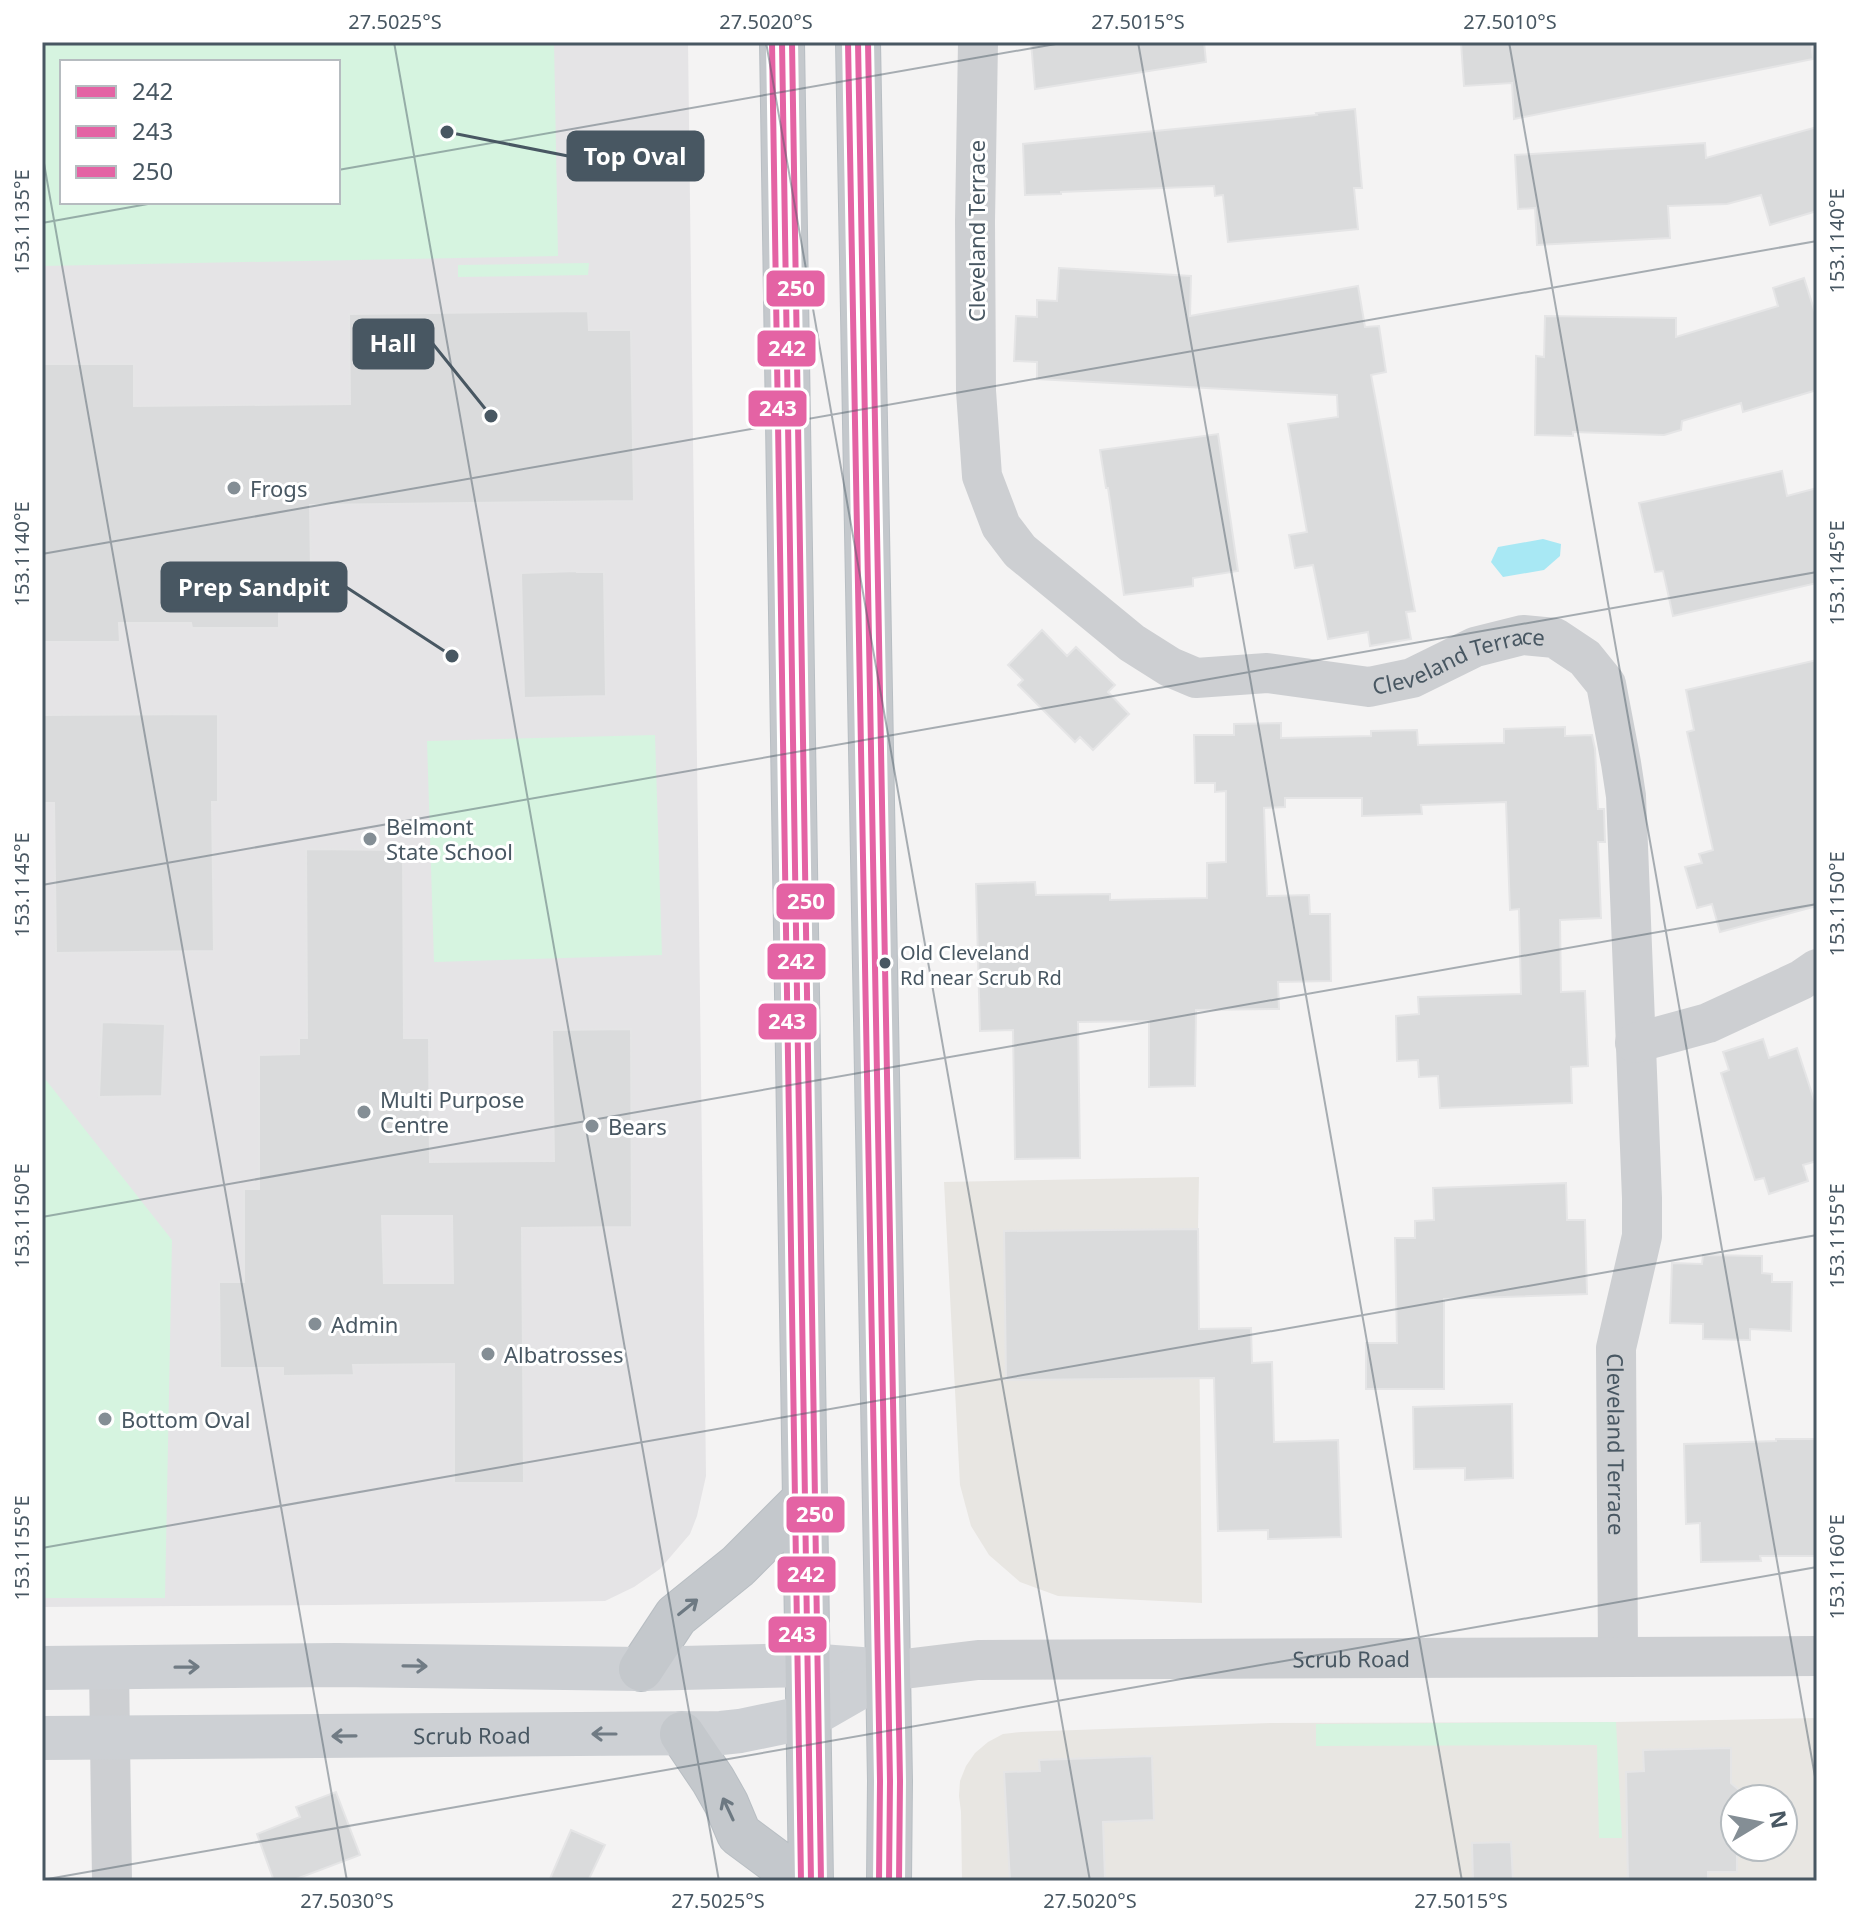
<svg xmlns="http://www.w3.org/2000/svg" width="1859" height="1923" viewBox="0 0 1859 1923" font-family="'Noto Sans',sans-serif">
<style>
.commercial{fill:#e8e6e2;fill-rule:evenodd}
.education{fill:#e5e4e6;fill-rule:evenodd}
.green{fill:#d6f4e0;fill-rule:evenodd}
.water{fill:#a8e8f4}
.building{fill:#dadbdc;stroke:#e5e5e6;stroke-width:2;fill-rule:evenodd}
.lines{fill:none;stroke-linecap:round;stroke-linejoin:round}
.trunk-casing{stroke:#b8bec3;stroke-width:46}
.minor{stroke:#cdcfd2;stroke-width:40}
.secondary{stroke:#cdd0d4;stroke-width:44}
.trunk{stroke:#c4c8cc;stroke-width:44}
.bus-1-casing{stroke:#fff;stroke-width:12}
.bus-2-casing{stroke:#fff;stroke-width:12}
.bus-3-casing{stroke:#fff;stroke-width:12}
.bus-1{stroke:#e463a4;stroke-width:6}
.bus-2{stroke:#e463a4;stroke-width:6}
.bus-3{stroke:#e463a4;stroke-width:6}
.oneway{stroke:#6d7982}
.oneway2{stroke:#707b84}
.ticks{fill:none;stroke:#485762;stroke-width:2;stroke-opacity:0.45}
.poi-dot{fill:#848e95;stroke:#fff;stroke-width:3}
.bus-dot{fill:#485762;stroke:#fff;stroke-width:3}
.labels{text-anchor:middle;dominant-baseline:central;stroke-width:6;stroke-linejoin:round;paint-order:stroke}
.bus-label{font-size:20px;fill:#485762;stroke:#fff;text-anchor:start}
.street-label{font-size:22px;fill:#485762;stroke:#fff}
.poi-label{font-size:22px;fill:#485762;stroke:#fff;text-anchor:start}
.leader{fill:none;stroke:#485762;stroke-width:3}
.callout-dot{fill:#485762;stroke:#fff;stroke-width:3}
.callout{fill:#485762;stroke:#485762;stroke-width:3}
.callout-label{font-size:24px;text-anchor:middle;font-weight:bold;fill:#fff}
.line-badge{stroke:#fff;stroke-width:3}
.badge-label{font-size:22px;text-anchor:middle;font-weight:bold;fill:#fff}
.neatline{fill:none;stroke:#485762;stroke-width:3}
.ticks-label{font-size:20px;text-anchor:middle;fill:#485762}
</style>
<rect width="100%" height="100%" fill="#f4f3f3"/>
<path class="commercial" d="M 1199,1177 L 1198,1229 L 1202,1603 L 1058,1596 L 1020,1582 L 989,1555 L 971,1526 L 960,1485 L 944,1182 Z
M 1817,1718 L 1817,1881 L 962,1881 L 961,1812 L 959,1796 L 960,1781 L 966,1766 L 975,1753 L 988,1742 L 1003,1734 L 1021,1732 L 1270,1723 L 1616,1722 ZM 1735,1799 L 1783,1799 L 1783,1847 L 1735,1847 Z"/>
<path class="education" d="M 42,42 L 688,42 L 706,1476 L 697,1516 L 690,1534 L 660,1569 L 634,1587 L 605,1601 L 334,1605 L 42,1607 ZM 62,62 L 338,62 L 338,202 L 62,202 Z"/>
<path class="green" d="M 42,42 L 554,42 L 558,256 L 42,266 ZM 62,62 L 338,62 L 338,202 L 62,202 Z
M 589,263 L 588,275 L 458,277 L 458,265 Z
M 655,735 L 662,955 L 434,962 L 427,741 Z
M 42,1075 L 172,1240 L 165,1598 L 42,1598 Z
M 1616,1722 L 1622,1838 L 1599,1838 L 1597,1745 L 1316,1746 L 1316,1724 Z"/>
<path class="water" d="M 1543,539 L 1561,544 L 1560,556 L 1544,570 L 1503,577 L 1491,562 L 1498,547 Z"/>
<path class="building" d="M 1031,42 L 1204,42 L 1206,62 L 1035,89 Z
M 1461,42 L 1811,42 L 1813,59 L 1514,119 L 1512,83 L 1464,86 Z
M 1355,109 L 1362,188 L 1354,188 L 1358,229 L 1228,242 L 1223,195 L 1215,196 L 1214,186 L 1061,192 L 1061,194 L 1025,195 L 1023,144 L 1317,115 L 1316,113 Z
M 1817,127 L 1817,211 L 1770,225 L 1761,195 L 1727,204 L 1668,206 L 1670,238 L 1537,245 L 1535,208 L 1518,209 L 1515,155 L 1705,143 L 1706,158 Z
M 1059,268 L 1191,276 L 1190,316 L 1358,286 L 1365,327 L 1379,326 L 1386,372 L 1371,375 L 1415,611 L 1406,612 L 1411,639 L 1370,646 L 1368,632 L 1328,639 L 1313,565 L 1295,568 L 1289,535 L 1307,532 L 1288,424 L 1338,417 L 1337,395 L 1037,379 L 1037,362 L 1014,361 L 1016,316 L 1037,317 L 1037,300 L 1057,301 Z
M 1804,278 L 1817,319 L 1817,390 L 1743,412 L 1741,403 L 1682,421 L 1681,430 L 1664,435 L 1573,432 L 1573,436 L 1535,435 L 1536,356 L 1544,357 L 1545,316 L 1676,318 L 1676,337 L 1778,306 L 1773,288 Z
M 588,311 L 589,330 L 631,330 L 634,501 L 310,505 L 311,570 L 279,571 L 279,628 L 192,628 L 191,623 L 119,623 L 120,642 L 42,642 L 42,364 L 134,364 L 134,406 L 350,404 L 349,314 Z
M 1218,434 L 1238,571 L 1193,578 L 1193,586 L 1124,595 L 1108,488 L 1106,488 L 1100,450 Z
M 1782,471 L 1787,496 L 1817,488 L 1817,583 L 1673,616 L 1663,571 L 1655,572 L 1639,503 Z
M 577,571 L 577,572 L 604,572 L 606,696 L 524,698 L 521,573 Z
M 1042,630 L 1067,656 L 1076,647 L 1115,685 L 1108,692 L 1129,714 L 1093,750 L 1080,737 L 1075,742 L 1018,685 L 1023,680 L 1008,665 Z
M 1817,660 L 1817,906 L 1720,932 L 1712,904 L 1697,908 L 1685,867 L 1702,863 L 1699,854 L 1713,850 L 1687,732 L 1694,730 L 1686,690 Z
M 218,714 L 218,802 L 212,802 L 214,951 L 56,953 L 54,803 L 42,803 L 42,715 Z
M 1281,723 L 1281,738 L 1371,736 L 1371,731 L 1417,730 L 1418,745 L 1504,743 L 1504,729 L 1565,727 L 1565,736 L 1592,735 L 1595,749 L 1598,809 L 1604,809 L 1605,842 L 1598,842 L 1601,918 L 1560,920 L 1561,992 L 1585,991 L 1588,1066 L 1571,1067 L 1572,1103 L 1440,1108 L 1438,1076 L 1419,1077 L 1418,1060 L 1397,1061 L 1396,1016 L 1419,1014 L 1418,997 L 1521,994 L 1519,909 L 1510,910 L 1506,802 L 1421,805 L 1422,814 L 1362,816 L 1362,798 L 1285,798 L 1285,807 L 1264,808 L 1267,896 L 1309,895 L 1310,914 L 1330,914 L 1331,981 L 1278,982 L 1279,1009 L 1196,1010 L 1195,1086 L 1149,1087 L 1149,1021 L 1078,1022 L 1080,1158 L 1015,1159 L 1013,1030 L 980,1031 L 976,884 L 1035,882 L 1036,895 L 1110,894 L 1110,900 L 1207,898 L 1207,863 L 1226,862 L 1226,791 L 1215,792 L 1215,783 L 1195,783 L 1194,735 L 1234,735 L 1234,724 Z
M 306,849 L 403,850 L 404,1038 L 429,1038 L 430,1162 L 554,1161 L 552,1030 L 631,1029 L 632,1227 L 522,1228 L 524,1483 L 454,1483 L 454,1364 L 353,1365 L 354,1375 L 283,1376 L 283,1368 L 220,1368 L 219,1282 L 244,1282 L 244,1189 L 259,1189 L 259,1055 L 299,1054 L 299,1038 L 307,1038 ZM 382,1216 L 452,1216 L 453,1283 L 384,1283 Z
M 102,1022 L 165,1024 L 162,1096 L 99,1097 Z
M 1763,1039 L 1769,1058 L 1797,1048 L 1817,1109 L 1817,1161 L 1803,1165 L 1808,1181 L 1769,1194 L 1764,1178 L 1755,1180 L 1721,1073 L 1729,1070 L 1723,1052 Z
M 1566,1183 L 1567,1220 L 1585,1220 L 1587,1294 L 1444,1299 L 1444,1389 L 1366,1389 L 1366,1343 L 1397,1343 L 1395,1238 L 1415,1238 L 1415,1221 L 1434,1220 L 1433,1188 Z
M 1198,1229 L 1199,1329 L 1251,1328 L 1252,1363 L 1272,1362 L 1274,1442 L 1338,1440 L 1341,1537 L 1268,1539 L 1268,1530 L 1218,1531 L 1214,1378 L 1006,1380 L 1004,1231 Z
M 1703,1255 L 1762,1256 L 1762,1273 L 1772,1274 L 1772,1282 L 1792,1282 L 1791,1331 L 1750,1329 L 1750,1340 L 1703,1339 L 1703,1324 L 1670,1323 L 1672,1263 L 1702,1264 Z
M 1512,1404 L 1513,1478 L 1465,1480 L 1465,1468 L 1414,1469 L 1413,1407 Z
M 1776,1439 L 1817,1439 L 1817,1556 L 1760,1556 L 1761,1561 L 1701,1562 L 1700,1523 L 1686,1524 L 1684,1444 L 1776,1441 Z
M 1731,1748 L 1731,1783 L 1745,1795 L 1745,1799 L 1735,1799 L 1735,1847 L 1746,1847 L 1746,1851 L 1737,1852 L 1737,1872 L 1708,1872 L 1708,1881 L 1628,1881 L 1626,1772 L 1644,1771 L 1643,1750 Z
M 1152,1756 L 1154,1820 L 1103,1822 L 1105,1878 L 1010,1881 L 1004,1772 L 1040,1771 L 1039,1760 Z
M 336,1792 L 360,1855 L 291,1881 L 274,1881 L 257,1834 L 300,1817 L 296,1807 Z
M 571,1830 L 605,1845 L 588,1881 L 549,1881 Z
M 1511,1842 L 1513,1881 L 1473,1881 L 1472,1843 Z"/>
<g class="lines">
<defs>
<path id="trunk" d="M 782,42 L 811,1881
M 858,42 L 888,1671 L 890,1781 L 889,1881
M 641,1669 L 676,1616 L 738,1566 L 804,1500
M 682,1734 L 713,1780 L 726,1803 L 739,1834 L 802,1881"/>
</defs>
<use href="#trunk" class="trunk-casing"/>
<g class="minor">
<path id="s1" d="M 978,42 L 975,221 L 976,391 L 982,476 L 1001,526 L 1020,551 L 1132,643 L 1170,667 L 1196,678 L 1267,673 L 1369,687 L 1412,678 L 1475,647 L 1523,635 L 1555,638 L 1585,658 L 1606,684 L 1621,763 L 1626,796 L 1642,1198 L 1642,1236 L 1616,1348 L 1618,1657"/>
<path d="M 1635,1043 L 1708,1023 L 1801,980 L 1817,969"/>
<path d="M 109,1668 L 112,1881"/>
<path id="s2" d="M 888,1671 L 978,1660 L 1817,1656"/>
</g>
<g class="secondary">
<path d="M 42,1668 L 337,1665 L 641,1669 L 807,1665 L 888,1671"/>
<path id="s3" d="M 42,1738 L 721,1733 L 740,1731 L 808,1717 L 888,1671"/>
</g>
<use href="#trunk" class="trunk"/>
<defs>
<path id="bus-1" d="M 782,42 L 811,1881
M 858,42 L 890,1781 L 889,1881"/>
<path id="bus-2" d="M 772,42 L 801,1881
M 848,42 L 880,1781 L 879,1881"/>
<path id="bus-3" d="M 792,42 L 821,1881
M 868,42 L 900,1781 L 899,1881"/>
</defs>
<use href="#bus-1" class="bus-1-casing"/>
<use href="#bus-2" class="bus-2-casing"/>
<use href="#bus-3" class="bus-3-casing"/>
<use href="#bus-1" class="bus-1"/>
<use href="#bus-2" class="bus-2"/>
<use href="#bus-3" class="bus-3"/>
</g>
<defs><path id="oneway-shaft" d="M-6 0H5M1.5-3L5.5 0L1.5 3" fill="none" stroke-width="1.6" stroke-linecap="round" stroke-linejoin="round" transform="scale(2)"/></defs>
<g class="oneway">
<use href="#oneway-shaft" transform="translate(688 1607) rotate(-39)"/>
<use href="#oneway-shaft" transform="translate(728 1809) rotate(-115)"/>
</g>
<g class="oneway2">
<use href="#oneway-shaft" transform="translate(415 1666) rotate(1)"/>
<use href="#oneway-shaft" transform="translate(187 1667) rotate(-1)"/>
<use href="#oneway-shaft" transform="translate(604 1734) rotate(180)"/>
<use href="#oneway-shaft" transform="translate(344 1736) rotate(179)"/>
</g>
<path class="ticks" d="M 394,42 L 719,1881M 766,42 L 1090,1881M 1138,42 L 1462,1881M 1509,42 L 1817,1788M 42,152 L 347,1881M 338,170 L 1067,42M 42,223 L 159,202M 42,554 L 1817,241M 42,885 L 1817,572M 42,1217 L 1817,904M 42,1548 L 1817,1235M 42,1880 L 1817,1567"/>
<g class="poi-dot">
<circle cx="234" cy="488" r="8"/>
<circle cx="370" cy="839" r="8"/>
<circle cx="364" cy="1112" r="8"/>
<circle cx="592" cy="1126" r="8"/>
<circle cx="315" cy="1324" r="8"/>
<circle cx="488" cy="1354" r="8"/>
<circle cx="105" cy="1419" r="8"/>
</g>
<circle class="bus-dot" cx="885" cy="963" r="7"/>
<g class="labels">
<g class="bus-label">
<text x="900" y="952">Old Cleveland<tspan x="900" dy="25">Rd near Scrub Rd</tspan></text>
</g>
<g class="street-label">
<text transform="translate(976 231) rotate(-90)">Cleveland Terrace</text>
<text stroke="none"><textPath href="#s1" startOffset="1006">Cleveland Terrace</textPath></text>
<text stroke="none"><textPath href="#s1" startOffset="1942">Cleveland Terrace</textPath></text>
<text stroke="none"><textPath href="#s2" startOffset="464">Scrub Road</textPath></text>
<text stroke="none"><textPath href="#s3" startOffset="430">Scrub Road</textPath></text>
</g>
<g class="poi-label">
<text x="250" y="488">Frogs</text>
<text x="386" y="826">Belmont<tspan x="386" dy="25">State School</tspan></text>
<text x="380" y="1099">Multi Purpose<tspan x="380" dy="25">Centre</tspan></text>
<text x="608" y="1126">Bears</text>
<text x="331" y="1324">Admin</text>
<text x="504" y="1354">Albatrosses</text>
<text x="121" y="1419">Bottom Oval</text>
</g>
</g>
<path class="leader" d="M447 132L568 156M491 416L433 344M452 656L346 587"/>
<g class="callout-dot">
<circle cx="447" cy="132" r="8"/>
<circle cx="491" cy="416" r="8"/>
<circle cx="452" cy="656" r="8"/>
</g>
<g class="callout">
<rect x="568" y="132" width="135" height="48" rx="8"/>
<rect x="354" y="320" width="79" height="48" rx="8"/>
<rect x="162" y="563" width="184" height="48" rx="8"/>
</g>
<g class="callout-label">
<text x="635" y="165">Top Oval</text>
<text x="393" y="352">Hall</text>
<text x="254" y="596">Prep Sandpit</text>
</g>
<g class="line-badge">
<rect x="765" y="269" width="61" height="39" rx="8" fill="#e463a4"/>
<rect x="756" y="329" width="61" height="39" rx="8" fill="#e463a4"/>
<rect x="747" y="389" width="61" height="39" rx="8" fill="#e463a4"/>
<rect x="775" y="882" width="61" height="39" rx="8" fill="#e463a4"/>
<rect x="766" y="942" width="61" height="39" rx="8" fill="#e463a4"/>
<rect x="757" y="1002" width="61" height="39" rx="8" fill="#e463a4"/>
<rect x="785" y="1495" width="61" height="39" rx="8" fill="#e463a4"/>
<rect x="776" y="1555" width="61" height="39" rx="8" fill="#e463a4"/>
<rect x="767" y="1615" width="61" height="39" rx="8" fill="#e463a4"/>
</g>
<g class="badge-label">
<text x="796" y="296">250</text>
<text x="787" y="356">242</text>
<text x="778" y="416">243</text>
<text x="806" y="909">250</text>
<text x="796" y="969">242</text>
<text x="787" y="1029">243</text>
<text x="815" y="1522">250</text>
<text x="806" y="1582">242</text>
<text x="797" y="1642">243</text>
</g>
<rect width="1859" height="1923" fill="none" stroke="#ffffff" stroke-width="88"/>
<rect x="60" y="60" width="280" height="144" fill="#ffffff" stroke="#b6bcc0" stroke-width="2"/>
<rect x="76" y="86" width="40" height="12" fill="#e463a4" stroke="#b6bcc0" stroke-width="2"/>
<text x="132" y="100" font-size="24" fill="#485762">242</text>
<rect x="76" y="126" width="40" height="12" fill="#e463a4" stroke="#b6bcc0" stroke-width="2"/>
<text x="132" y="140" font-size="24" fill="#485762">243</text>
<rect x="76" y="166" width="40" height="12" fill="#e463a4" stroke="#b6bcc0" stroke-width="2"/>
<text x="132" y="180" font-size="24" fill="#485762">250</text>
<g transform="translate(1759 1823) rotate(80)"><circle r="38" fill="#ffffff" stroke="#b6bcc0" stroke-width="2"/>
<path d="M0-6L14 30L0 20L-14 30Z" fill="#848e95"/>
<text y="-12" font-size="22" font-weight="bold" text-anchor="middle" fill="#485762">N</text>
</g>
<rect x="44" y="44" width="1771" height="1835" class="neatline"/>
<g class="ticks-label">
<text x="395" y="29">27.5025°S</text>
<text x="766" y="29">27.5020°S</text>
<text x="1138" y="29">27.5015°S</text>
<text x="1510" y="29">27.5010°S</text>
<text transform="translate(22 222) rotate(-90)" y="7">153.1135°E</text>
<text transform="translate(1837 241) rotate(-90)" y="7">153.1140°E</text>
<text transform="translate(22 554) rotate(-90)" y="7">153.1140°E</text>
<text transform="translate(1837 573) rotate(-90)" y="7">153.1145°E</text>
<text transform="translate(22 885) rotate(-90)" y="7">153.1145°E</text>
<text transform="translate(1837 904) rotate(-90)" y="7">153.1150°E</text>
<text transform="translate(22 1216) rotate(-90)" y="7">153.1150°E</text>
<text transform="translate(1837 1236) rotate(-90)" y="7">153.1155°E</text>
<text transform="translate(22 1548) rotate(-90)" y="7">153.1155°E</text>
<text transform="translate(1837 1567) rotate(-90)" y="7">153.1160°E</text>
<text x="347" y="1908">27.5030°S</text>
<text x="718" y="1908">27.5025°S</text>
<text x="1090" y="1908">27.5020°S</text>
<text x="1461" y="1908">27.5015°S</text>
</g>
</svg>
